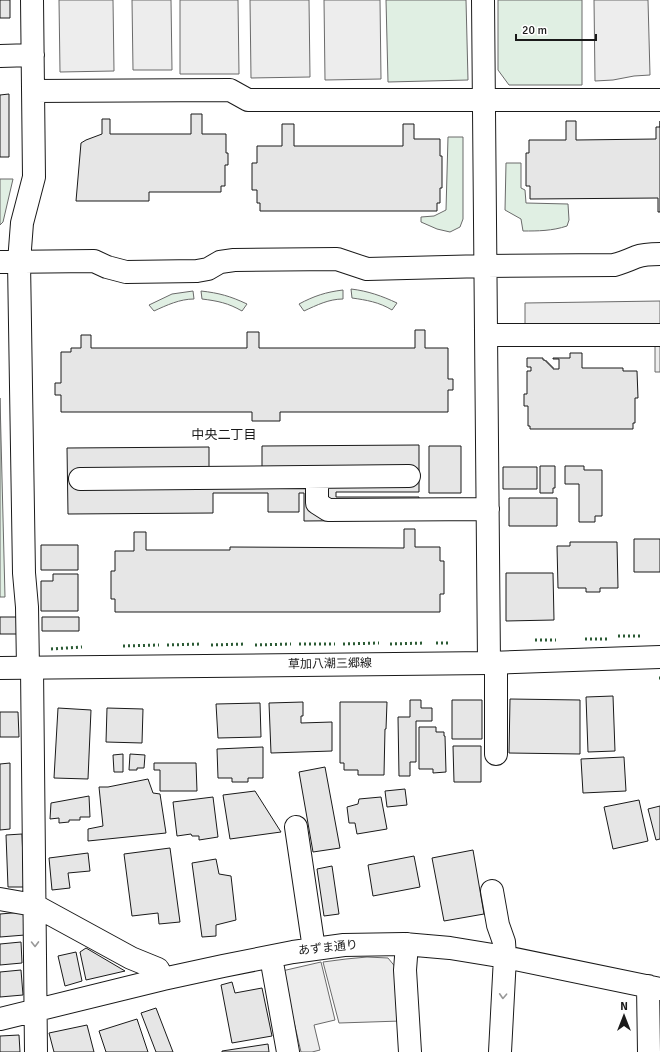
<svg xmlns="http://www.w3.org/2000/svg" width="660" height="1052" viewBox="0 0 660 1052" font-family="Signika,'Noto Sans JP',sans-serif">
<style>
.green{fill:#e0efe3;stroke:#6a6a6a}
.parking{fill:#ededed;stroke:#6a6a6a}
.building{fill:#e6e6e6;stroke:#1a1a1a}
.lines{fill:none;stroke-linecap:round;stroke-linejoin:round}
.minor-casing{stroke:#1a1a1a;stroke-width:24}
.major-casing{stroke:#1a1a1a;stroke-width:24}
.minor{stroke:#fff;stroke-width:22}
.major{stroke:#fff;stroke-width:22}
.hedge{stroke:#2b5a34;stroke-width:3;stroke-dasharray:2 3;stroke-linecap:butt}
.oneway{stroke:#989898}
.labels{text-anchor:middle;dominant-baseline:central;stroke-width:3;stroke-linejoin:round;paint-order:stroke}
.street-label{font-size:12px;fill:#1a1a1a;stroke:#fff}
.neighbourhood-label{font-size:13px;fill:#1a1a1a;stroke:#fff}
</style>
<rect width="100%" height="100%" fill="#fff"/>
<path class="green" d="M 386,0 L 466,0 L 468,80 L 388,82 Z
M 498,0 L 582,0 L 582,85 L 509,85 L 498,70 Z
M 448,137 L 463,137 L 463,219 L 460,227 L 450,232 L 437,229 L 421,222 L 421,217 L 434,216 L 446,210 Z
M 506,163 L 521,163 L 521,188 L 525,190 L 526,203 L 568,204 L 569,220 L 567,226 C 552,231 538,231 523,231 L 521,219 L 505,210 Z
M 0,179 L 13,179 L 3,222 L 0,225 Z
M 351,289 C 368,291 382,296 397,303 L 392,310 C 379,302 366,300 352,298 Z
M 343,290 L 343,299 C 329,299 317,305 304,311 L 299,304 C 314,296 326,292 343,290 Z
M 193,291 L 194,299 C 180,299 167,305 154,311 L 149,305 L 172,294 Z
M 201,291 C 219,293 230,296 247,304 L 242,311 C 228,303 218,301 202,299 Z
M 0,398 L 5,597 L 0,597 Z"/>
<path class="parking" d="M 59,0 L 113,0 L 114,71 L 60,72 Z
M 132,0 L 171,0 L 172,70 L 133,70 Z
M 180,0 L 238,0 L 239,74 L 180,74 Z
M 250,0 L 309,0 L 310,77 L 251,78 Z
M 324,0 L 380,0 L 381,79 L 325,80 Z
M 594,0 L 648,0 L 650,75 L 634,76 L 613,80 L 595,81 Z
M 660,301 L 660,372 L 655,372 L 655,344 L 525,345 L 525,303 Z
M 367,957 L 388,958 L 397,969 L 401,1021 L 339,1023 L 323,962 L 346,959 Z
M 321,962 L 335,1020 L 314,1025 L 320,1050 L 312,1052 L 301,1052 L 282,971 Z"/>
<path class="building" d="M 0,0 L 10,0 L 10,18 L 0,18 Z
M 9,94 L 9,157 L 0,157 L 0,95 Z
M 191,114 L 202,114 L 202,134 L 226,134 L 226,153 L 228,153 L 228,165 L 225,165 L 225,186 L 221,186 L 221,192 L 149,192 L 149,201 L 76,201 L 81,143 L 86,140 L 102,134 L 102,119 L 110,119 L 110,134 L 191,134 Z
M 566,121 L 576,121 L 576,140 L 656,139 L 656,127 L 660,127 L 660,121 L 660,212 L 658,212 L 658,198 L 530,199 L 530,186 L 526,186 L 526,153 L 529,153 L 529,140 L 566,140 Z
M 282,124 L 294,124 L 294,146 L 403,146 L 403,124 L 414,124 L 414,139 L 440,139 L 440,156 L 442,156 L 442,188 L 440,188 L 440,203 L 437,203 L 437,211 L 260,211 L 260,203 L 257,203 L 257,190 L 252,190 L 252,163 L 257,163 L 257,146 L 282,146 Z
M 415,330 L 425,330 L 425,348 L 448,348 L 448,379 L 453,379 L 453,390 L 448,390 L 448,412 L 280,412 L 280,421 L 252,421 L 252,412 L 61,412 L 61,395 L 55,395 L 55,383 L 61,383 L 61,352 L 71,352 L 71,348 L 81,348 L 81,335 L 91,335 L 91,348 L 247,348 L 247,332 L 259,332 L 259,348 L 415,348 Z
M 570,353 L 582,353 L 582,368 L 623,368 L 623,371 L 637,371 L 638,398 L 635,398 L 635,423 L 633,423 L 633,429 L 530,429 L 530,426 L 528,426 L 528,406 L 524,406 L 524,394 L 527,394 L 527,371 L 531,371 L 531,367 L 527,367 L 527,358 L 543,358 L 543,360 L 545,360 L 545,361 L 547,361 L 547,363 L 549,363 L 549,365 L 551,365 L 551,367 L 553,367 L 553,369 L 559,369 L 559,359 L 553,359 L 553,358 L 570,358 Z
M 419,445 L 419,492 L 336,492 L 336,497 L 419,497 L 419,520 L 304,521 L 304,493 L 299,493 L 299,512 L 268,512 L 268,493 L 213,493 L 213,513 L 68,514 L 67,448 L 209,447 L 209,468 L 262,467 L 262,446 Z
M 429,446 L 461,446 L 461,493 L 429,493 Z
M 540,466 L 555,466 L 555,488 L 553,488 L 553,493 L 540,493 Z
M 565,466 L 584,466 L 584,470 L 602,470 L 602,516 L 595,516 L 595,522 L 579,522 L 579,484 L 565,484 Z
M 503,467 L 537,467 L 537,489 L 503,489 Z
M 509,498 L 557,498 L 557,526 L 509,526 Z
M 404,529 L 415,529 L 415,547 L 440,547 L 440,561 L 444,561 L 444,594 L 440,594 L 440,612 L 115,612 L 115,599 L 111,599 L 111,571 L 115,571 L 115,551 L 134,551 L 134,532 L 146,532 L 146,550 L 230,550 L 230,547 L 404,548 Z
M 634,539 L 660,539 L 660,572 L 634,572 Z
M 570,542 L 617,542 L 618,588 L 600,588 L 600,592 L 586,592 L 586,588 L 558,588 L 557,546 L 570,546 Z
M 41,545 L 78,545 L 78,570 L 41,570 Z
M 506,573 L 553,573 L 554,620 L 506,621 Z
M 53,574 L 78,574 L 78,611 L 41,611 L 41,581 L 53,581 Z
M 0,617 L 17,617 L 17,634 L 0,634 Z
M 42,617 L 79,617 L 79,631 L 42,631 Z
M 613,696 L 615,751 L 588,752 L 586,697 Z
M 510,699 L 580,700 L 580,754 L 509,753 Z
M 410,700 L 421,700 L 421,708 L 432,708 L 432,721 L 416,721 L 416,762 L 410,762 L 410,776 L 399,776 L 398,717 L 410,717 Z
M 452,700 L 482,700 L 482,739 L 452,739 Z
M 303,702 L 303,716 L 301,716 L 301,723 L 332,722 L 332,751 L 271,753 L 269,703 Z
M 340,702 L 387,702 L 386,729 L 385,729 L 384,775 L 358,775 L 358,770 L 344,770 L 344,763 L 340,763 Z
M 260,703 L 261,737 L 218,738 L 216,704 Z
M 58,708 L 91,710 L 88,779 L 54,778 Z
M 107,708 L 143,709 L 142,743 L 106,742 Z
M 0,712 L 18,712 L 19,737 L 0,737 Z
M 419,727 L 436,727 L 436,732 L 444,732 L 444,736 L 445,736 L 446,772 L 433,773 L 433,769 L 419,769 Z
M 453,746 L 481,746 L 481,782 L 454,782 Z
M 263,747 L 263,778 L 248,778 L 248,782 L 232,782 L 232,778 L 218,778 L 217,749 Z
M 123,754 L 123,772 L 114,772 L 113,755 Z
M 130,754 L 145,755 L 144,768 L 137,768 L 137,770 L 129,770 Z
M 624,757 L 626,791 L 583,793 L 581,759 Z
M 10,763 L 10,829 L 0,830 L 0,764 Z
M 154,763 L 196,763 L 197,791 L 160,791 L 160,770 L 154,770 Z
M 325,767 L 340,848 L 313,852 L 299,772 Z
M 148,779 L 153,793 L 160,794 L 166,833 L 88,841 L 88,829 L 103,826 L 99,787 L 108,787 Z
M 405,789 L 407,805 L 387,807 L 385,791 Z
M 255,791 L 281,832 L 230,839 L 223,795 Z
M 89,796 L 90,817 L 80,817 L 80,820 L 69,820 L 69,822 L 59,823 L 59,818 L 50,819 L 51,803 Z
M 213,797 L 218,837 L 199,840 L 199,836 L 192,836 L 191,834 L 177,836 L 173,802 Z
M 381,797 L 387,829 L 357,834 L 355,823 L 349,823 L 347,807 L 358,804 L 359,799 Z
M 639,800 L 648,841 L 613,849 L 604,807 Z
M 660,806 L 660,839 L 656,840 L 648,809 Z
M 22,834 L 24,887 L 8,887 L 6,835 Z
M 170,848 L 180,922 L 159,924 L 158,913 L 132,916 L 124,854 Z
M 473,850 L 484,914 L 444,921 L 432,858 Z
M 88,853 L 90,871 L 68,873 L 70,888 L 52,890 L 49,858 Z
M 414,856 L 420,887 L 373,896 L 368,865 Z
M 216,859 L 219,874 L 231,876 L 236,920 L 216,925 L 216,936 L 202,937 L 192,863 Z
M 332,866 L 339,914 L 324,916 L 317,869 Z
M 23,912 L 25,935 L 0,937 L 0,914 Z
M 21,942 L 22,963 L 0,965 L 0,944 Z
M 86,948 L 125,971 L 86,980 L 80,952 Z
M 76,952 L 82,981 L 65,986 L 58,956 Z
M 21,970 L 23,995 L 0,997 L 0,972 Z
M 232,982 L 235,993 L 262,988 L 272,1036 L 232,1043 L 221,985 Z
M 156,1008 L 173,1052 L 156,1052 L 141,1013 Z
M 137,1019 L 148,1052 L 106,1052 L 99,1031 Z
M 87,1025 L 94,1052 L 54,1052 L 49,1033 Z
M 19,1035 L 20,1052 L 0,1052 L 0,1036 Z
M 268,1044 L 269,1052 L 222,1052 L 222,1051 Z"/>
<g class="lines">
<defs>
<path id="minor" d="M 483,0 L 489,663
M 0,56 L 33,55
M 33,91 L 230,90 L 248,100 L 660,100
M 0,262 L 94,261 L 107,267 L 126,272 L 197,271 L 208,269 L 220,262 L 234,260 L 337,259 L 367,269 L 486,266 L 614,265 C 622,263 629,260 636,257 C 644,254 652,254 660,254
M 487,335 L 660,335
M 317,477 L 317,503 L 328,510 L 488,509
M 80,479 L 409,476
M 28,668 L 27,607 L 24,573 L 19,262 L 22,223 L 34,177 L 32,0
M 32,668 L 36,1052
M 496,754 L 496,662
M 296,827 L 314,949
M 492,891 L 498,925 L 504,942 L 505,957 L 500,1052
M 0,899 L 34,905 L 131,958 L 158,969 L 163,979
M 407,944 L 405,970 L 410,1052
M 271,957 L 288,1052
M 648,986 L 649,1052
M 0,1019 L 163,979 L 223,966 L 293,952 L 344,945 L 404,944 L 450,948 L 505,957 L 660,989"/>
<path id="major" d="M 0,668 L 489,663 L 660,657"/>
</defs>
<use href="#minor" class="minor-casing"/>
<use href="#major" class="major-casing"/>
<use href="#minor" class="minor"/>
<use href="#major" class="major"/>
<path class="hedge" d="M 618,636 L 640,636
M 585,639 L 610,639
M 535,640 L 556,640
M 436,643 L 448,643
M 299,644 L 335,644
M 343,644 L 379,643
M 390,644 L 425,643
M 167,645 L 202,644
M 211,645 L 246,644
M 255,645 L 291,644
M 123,646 L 159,645
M 51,649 L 82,647
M 659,678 L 660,678"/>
</g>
<defs><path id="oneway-chevron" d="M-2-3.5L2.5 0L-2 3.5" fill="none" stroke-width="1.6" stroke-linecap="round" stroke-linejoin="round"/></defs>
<g class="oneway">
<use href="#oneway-chevron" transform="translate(35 944) rotate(89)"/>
<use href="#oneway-chevron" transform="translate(503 996) rotate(93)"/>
</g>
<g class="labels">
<g class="street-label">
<text transform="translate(330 664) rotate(-1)">草加八潮三郷線</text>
<text transform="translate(328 948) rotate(-6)">あずま通り</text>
</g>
<g class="neighbourhood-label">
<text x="224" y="435">中央二丁目</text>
</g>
</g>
<g transform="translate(624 1016)" stroke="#ffffff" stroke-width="3" paint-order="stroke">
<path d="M0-3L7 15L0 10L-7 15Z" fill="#1a1a1a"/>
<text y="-6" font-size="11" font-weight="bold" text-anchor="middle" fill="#1a1a1a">N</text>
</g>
<path d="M516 34v6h80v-6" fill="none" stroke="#1a1a1a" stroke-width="2"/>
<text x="522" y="34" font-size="12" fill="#1a1a1a" stroke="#ffffff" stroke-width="3" paint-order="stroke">20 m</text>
</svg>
